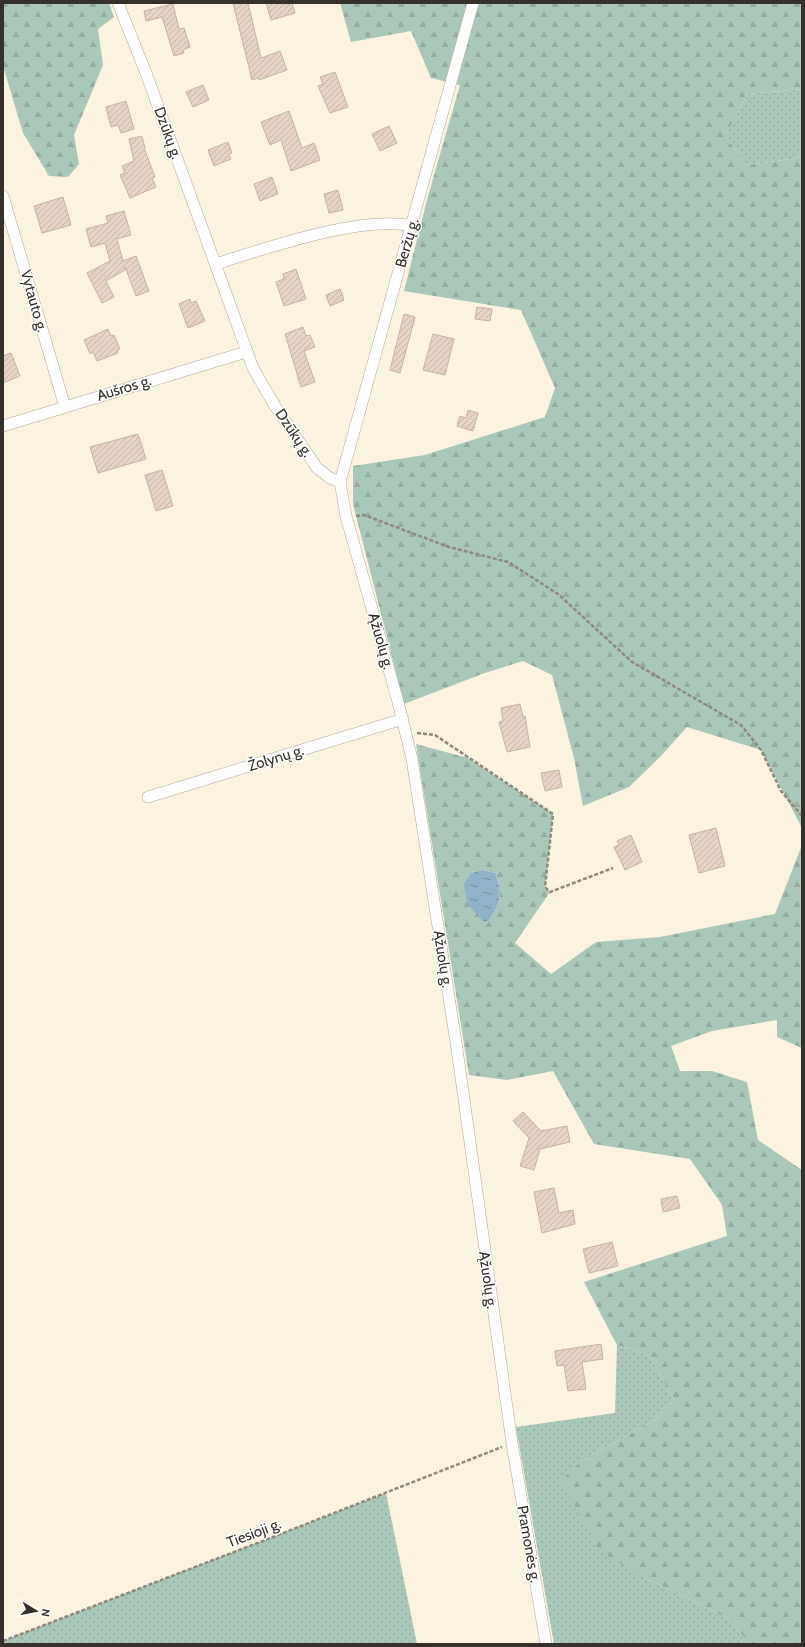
<svg xmlns="http://www.w3.org/2000/svg" width="805" height="1647" viewBox="0 0 805 1647" font-family="Cabin,sans-serif">
<style>
.grass{fill:url(#grass-dots)}
.forest{fill:url(#forest-firs);fill-rule:evenodd}
.water{fill:url(#water-ripples)}
.building{fill:url(#building-hatch);stroke:#c4b2a5}
.lines{fill:none;stroke-linecap:round;stroke-linejoin:round}
.minor-casing{stroke:#b2a997;stroke-width:12}
.path{stroke:#8f887c;stroke-width:2.5;stroke-dasharray:4 2;stroke-linecap:butt}
.minor{stroke:#fff;stroke-width:11}
.labels{text-anchor:middle;dominant-baseline:central;stroke-width:3;stroke-linejoin:round;paint-order:stroke}
.street-label{font-size:15px;fill:#35312a;stroke:#fff}
</style>
<defs>
<pattern id="grass-dots" width="8" height="8" patternUnits="userSpaceOnUse"><rect width="8" height="8" fill="#aac8b9"/><path d="M2 2h.1M6 6h.1" fill="none" stroke="#93ac9f" stroke-width="1.8" stroke-linecap="round"/></pattern>
<pattern id="forest-firs" width="22" height="20" patternUnits="userSpaceOnUse"><rect width="22" height="20" fill="#aac8b9"/><path d="M5 1l3.5 6h-7zM16 11l3.5 6h-7z" fill="#93ac9f"/></pattern>
<pattern id="water-ripples" width="26" height="14" patternUnits="userSpaceOnUse"><rect width="26" height="14" fill="#8fb2c9"/><path d="M2 4q2-2 4 0t4 0M15 11q2-2 4 0t4 0" fill="none" stroke="#7691a3"/></pattern>
<pattern id="building-hatch" width="6" height="6" patternUnits="userSpaceOnUse"><rect width="6" height="6" fill="#e6d3c6"/><path d="M-1 1l2-2M0 6l6-6M5 7l2-2" fill="none" stroke="#c6b6aa"/></pattern>
</defs>
<rect width="100%" height="100%" fill="#fbf2df"/>
<path class="grass" d="M 802,89 L 802,155 L 797,158 L 747,165 L 725,136 L 748,94 Z
M 617,1345 L 650,1356 L 674,1400 L 655,1420 L 581,1461 L 643,1577 L 727,1618 L 744,1637 L 740,1644 L 554,1644 L 516,1427 L 615,1413 Z
M 386,1493 L 417,1644 L 3,1644 L 3,1641 Z"/>
<path class="forest" d="M 3,3 L 109,3 L 114,17 L 98,29 L 103,65 L 74,135 L 79,164 L 68,177 L 49,176 L 23,133 L 3,66 Z
M 340,3 L 802,3 L 802,89 L 748,94 L 725,136 L 747,165 L 797,158 L 802,155 L 802,828 L 761,750 L 687,727 L 660,757 L 629,787 L 583,806 L 574,758 L 552,675 L 523,661 L 482,674 L 404,704 L 353,504 L 353,466 L 425,455 L 545,417 L 555,388 L 521,310 L 404,291 L 428,196 L 460,85 L 431,78 L 411,31 L 351,42 Z
M 416,744 L 468,758 L 553,814 L 545,887 L 550,892 L 515,943 L 551,974 L 596,942 L 660,937 L 775,914 L 802,845 L 802,1048 L 777,1037 L 777,1020 L 712,1031 L 671,1046 L 680,1071 L 712,1071 L 747,1082 L 758,1140 L 802,1170 L 802,1644 L 740,1644 L 744,1637 L 727,1618 L 643,1577 L 599,1551 L 561,1481 L 581,1461 L 655,1420 L 674,1400 L 650,1356 L 617,1345 L 584,1282 L 727,1236 L 722,1205 L 690,1159 L 594,1144 L 553,1071 L 507,1080 L 469,1075 ZM 482,870 L 495,873 C 503,894 501,902 489,920 L 471,873 Z"/>
<path class="water" d="M 482,870 L 495,873 C 503,894 501,902 489,920 L 484,922 C 470,909 466,903 464,884 L 471,873 Z"/>
<path class="building" d="M 233,3 L 248,3 L 261,58 L 280,51 L 287,70 L 259,80 L 258,78 L 252,80 Z
M 266,3 L 292,3 L 295,13 L 271,20 Z
M 173,4 L 179,29 L 184,28 L 190,47 L 183,50 L 184,53 L 174,56 L 162,17 L 146,21 L 144,11 Z
M 335,72 L 348,107 L 330,113 L 318,86 L 323,84 L 320,77 Z
M 203,85 L 209,100 L 193,107 L 186,92 Z
M 126,101 L 134,129 L 121,133 L 118,125 L 111,127 L 106,107 Z
M 289,111 L 302,148 L 314,143 L 320,160 L 291,171 L 281,140 L 270,145 L 261,122 Z
M 389,126 L 397,143 L 380,151 L 372,134 Z
M 142,136 L 145,148 L 144,148 L 155,177 L 152,178 L 156,187 L 130,198 L 120,175 L 125,173 L 122,166 L 134,161 L 129,139 Z
M 228,142 L 232,153 L 229,154 L 231,159 L 214,166 L 208,150 Z
M 272,177 L 278,194 L 260,201 L 254,184 Z
M 338,190 L 343,210 L 329,213 L 324,194 Z
M 63,197 L 71,225 L 42,233 L 34,206 Z
M 124,211 L 131,235 L 117,239 L 123,261 L 136,256 L 149,291 L 136,296 L 125,267 L 125,270 L 106,281 L 114,297 L 102,303 L 87,273 L 110,261 L 105,243 L 91,247 L 86,229 L 108,223 L 106,216 Z
M 296,269 L 306,299 L 284,306 L 276,282 L 284,279 L 283,274 Z
M 340,289 L 344,300 L 330,306 L 326,295 Z
M 190,299 L 191,303 L 196,301 L 205,321 L 188,328 L 179,304 Z
M 477,307 L 492,309 L 490,321 L 475,319 Z
M 404,314 L 415,317 L 400,373 L 390,370 Z
M 303,327 L 306,336 L 310,335 L 315,347 L 304,351 L 315,382 L 301,387 L 285,334 Z
M 108,329 L 111,336 L 114,335 L 120,349 L 117,350 L 118,353 L 97,361 L 93,352 L 90,354 L 84,340 Z
M 433,334 L 454,339 L 445,375 L 423,370 Z
M 11,353 L 20,376 L 3,383 L 3,356 Z
M 468,410 L 478,413 L 473,431 L 457,426 L 460,416 L 466,418 Z
M 138,434 L 146,459 L 98,473 L 90,447 Z
M 162,470 L 173,506 L 156,511 L 145,475 Z
M 520,704 L 523,717 L 525,716 L 530,747 L 507,752 L 499,722 L 503,721 L 501,708 Z
M 559,770 L 562,787 L 545,791 L 541,773 Z
M 716,828 L 725,866 L 699,873 L 689,835 Z
M 631,835 L 642,862 L 625,870 L 614,847 L 619,845 L 617,841 Z
M 523,1112 L 541,1131 L 567,1126 L 570,1142 L 540,1149 L 534,1170 L 520,1166 L 529,1138 L 513,1121 Z
M 554,1188 L 559,1213 L 573,1210 L 575,1224 L 542,1233 L 534,1192 Z
M 677,1196 L 680,1208 L 663,1212 L 661,1199 Z
M 612,1242 L 618,1266 L 589,1273 L 583,1249 Z
M 601,1344 L 603,1359 L 582,1362 L 586,1389 L 568,1391 L 564,1365 L 557,1366 L 555,1351 Z"/>
<g class="lines">
<defs>
<path id="minor" d="M 118,3 L 146,73 L 253,368 L 275,406 L 317,468 L 330,478 L 340,482
M 473,3 L 340,482 L 346,516 L 398,702 L 412,759 L 457,1049 L 512,1443 L 546,1644
M 3,196 L 65,407
M 216,264 C 266,248 362,215 412,226
M 3,426 L 246,352
M 148,797 L 403,719"/>
</defs>
<use href="#minor" class="minor-casing"/>
<path class="path" d="M 356,516 L 364,515 L 449,547 L 508,562 L 558,594 L 632,662 L 741,725 L 761,750 L 781,791 L 802,816
M 417,733 L 435,735 L 553,814 L 545,887 L 550,892 L 613,868
M 3,1641 L 273,1537 L 502,1447"/>
<use href="#minor" class="minor"/>
</g>
<g class="labels">
<g class="street-label">
<text transform="translate(168 133) rotate(70)">Dzūkų g.</text>
<text transform="translate(407 243) rotate(-74)">Beržų g.</text>
<text transform="translate(34 301) rotate(74)">Vytauto g.</text>
<text transform="translate(124 388) rotate(-17)">Aušros g.</text>
<text transform="translate(294 433) rotate(56)">Dzūkų g.</text>
<text transform="translate(381 641) rotate(74)">Ąžuolų g.</text>
<text transform="translate(276 758) rotate(-17)">Žolynų g.</text>
<text transform="translate(443 959) rotate(81)">Ąžuolų g.</text>
<text transform="translate(488 1280) rotate(82)">Ąžuolų g.</text>
<text transform="translate(254 1533) rotate(-21)">Tiesioji g.</text>
<text transform="translate(529 1544) rotate(80)">Pramonės g.</text>
</g>
</g>
<rect width="805" height="1647" fill="none" stroke="#35312a" stroke-width="8"/>
<g transform="translate(36 1611) rotate(100)" stroke="#ffffff" stroke-width="3" paint-order="stroke">
<path d="M0-3L7 15L0 10L-7 15Z" fill="#35312a"/>
<text y="-6" font-size="11" font-weight="bold" text-anchor="middle" fill="#35312a">N</text>
</g>
</svg>
